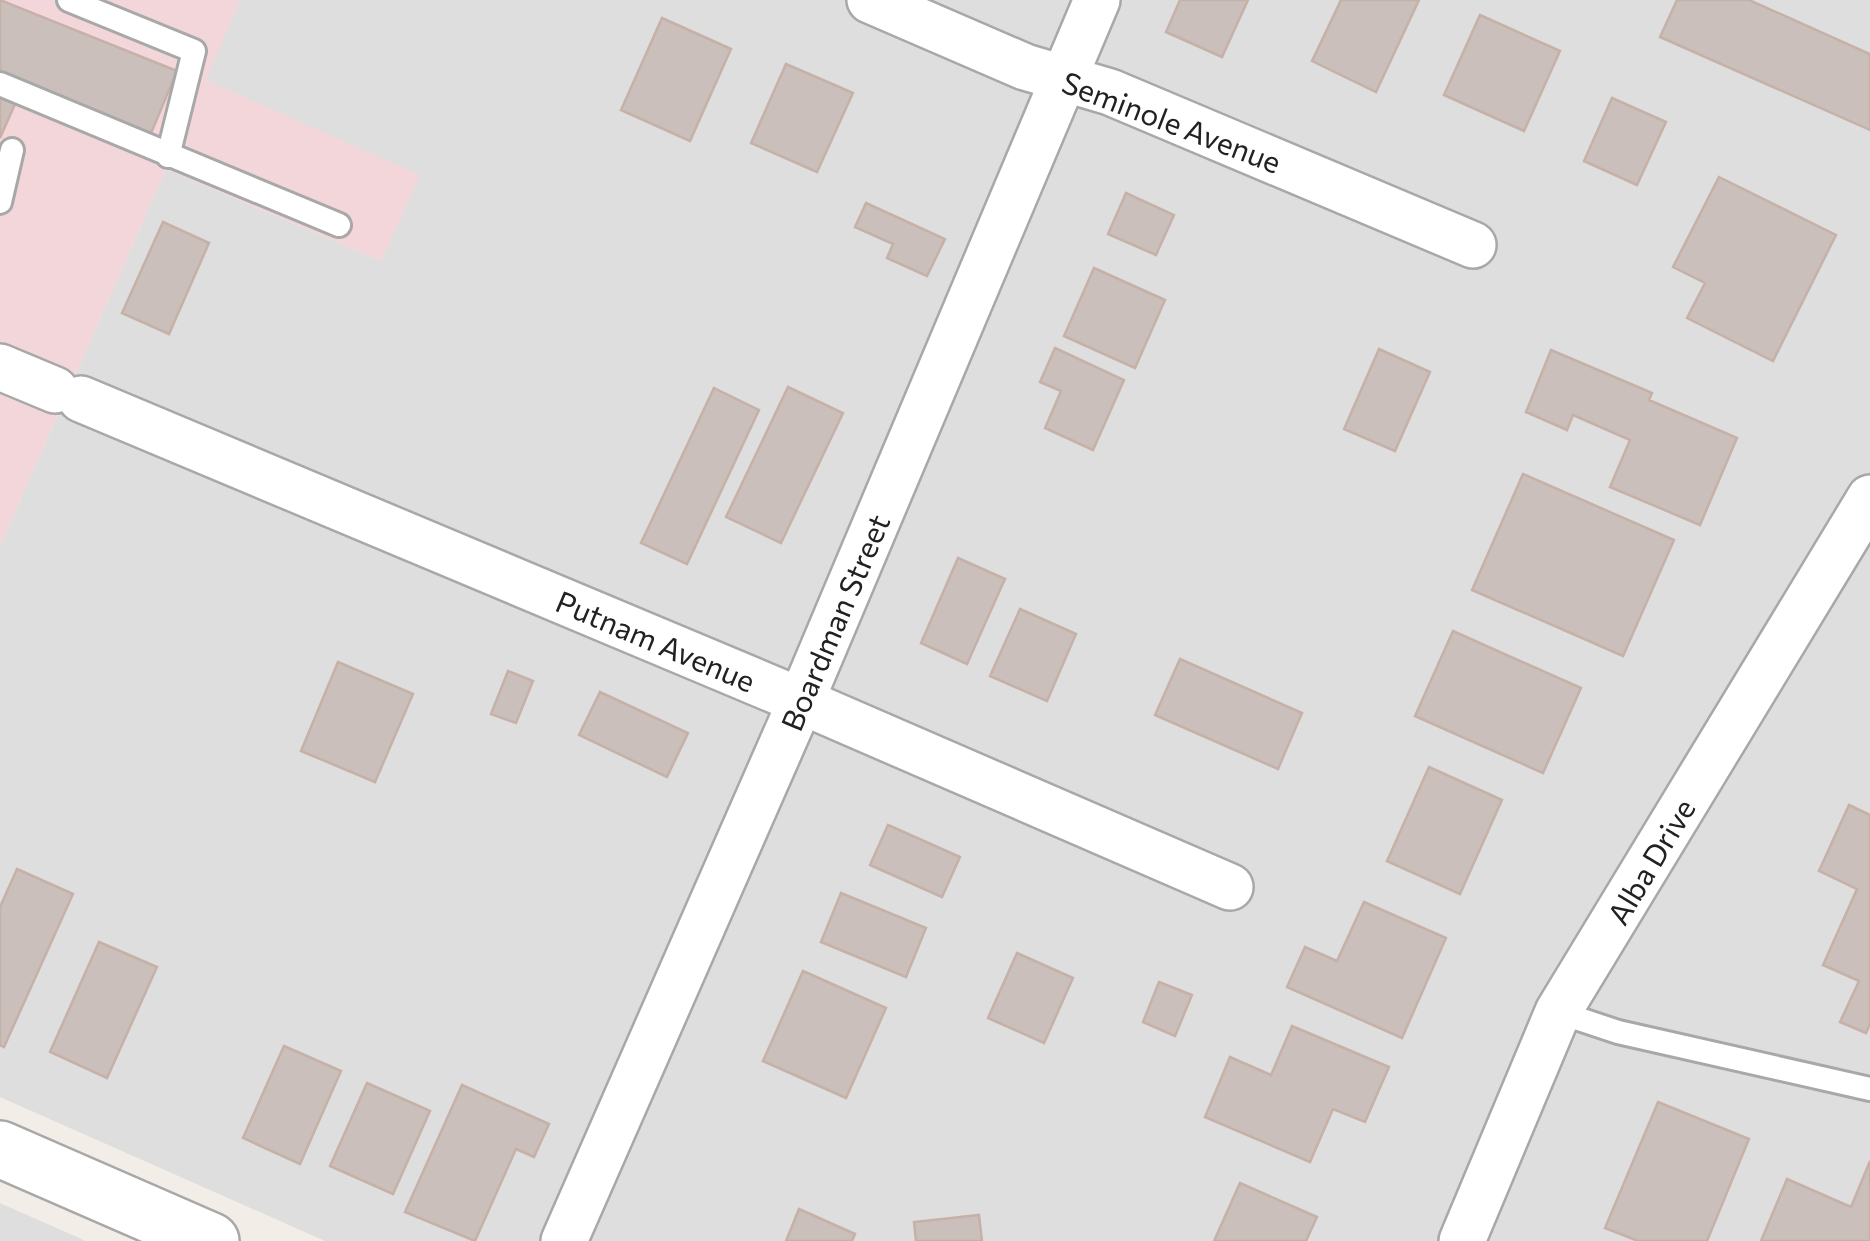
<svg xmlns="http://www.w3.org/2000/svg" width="1870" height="1241" viewBox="0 0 1870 1241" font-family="Commissioner,sans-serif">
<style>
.residential{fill:#dfdede}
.commercial{fill:#f3d6d9}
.building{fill:#cabfba;stroke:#c5b1a8;stroke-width:2.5}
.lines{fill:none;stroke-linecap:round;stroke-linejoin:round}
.service-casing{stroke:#a8a8a8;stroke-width:28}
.minor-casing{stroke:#a8a8a8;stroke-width:50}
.tertiary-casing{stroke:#a8a8a8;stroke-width:60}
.service{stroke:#fff;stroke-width:22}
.minor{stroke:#fff;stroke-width:45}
.tertiary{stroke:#fff;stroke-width:55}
.labels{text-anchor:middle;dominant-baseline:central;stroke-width:8;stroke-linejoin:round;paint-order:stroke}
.street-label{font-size:30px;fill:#212121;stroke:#fff}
</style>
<rect width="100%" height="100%" fill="#f2ede7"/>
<path class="residential" d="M 240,0 L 1870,0 L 1870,1241 L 325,1241 L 0,1097 L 0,546 L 166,169 L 381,261 L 419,176 L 205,80 Z
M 0,1203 L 86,1241 L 0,1241 Z"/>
<path class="commercial" d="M 0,0 L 240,0 L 206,80 L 420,175 L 381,261 L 166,169 L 0,546 Z"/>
<path class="building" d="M 0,0 L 177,71 L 149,138 L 0,75 Z
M 1180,0 L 1248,0 L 1222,57 L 1166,32 Z
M 1341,0 L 1419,0 L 1376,92 L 1312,61 Z
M 1677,0 L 1749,0 L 1870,54 L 1870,130 L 1660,37 Z
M 1480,15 L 1560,51 L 1524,131 L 1444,95 Z
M 662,18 L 731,49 L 690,141 L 621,110 Z
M 786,64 L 853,93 L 817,172 L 751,143 Z
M 0,95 L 16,102 L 0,138 Z
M 1612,98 L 1666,122 L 1637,185 L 1584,161 Z
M 1719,177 L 1836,235 L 1773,361 L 1687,318 L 1705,283 L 1673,267 Z
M 1126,193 L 1174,215 L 1156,255 L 1108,234 Z
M 866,203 L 945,239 L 927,276 L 887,258 L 893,244 L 855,227 Z
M 163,222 L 209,243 L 169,334 L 122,313 Z
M 1094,268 L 1165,300 L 1135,368 L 1064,336 Z
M 1055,348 L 1124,380 L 1093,450 L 1045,428 L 1061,391 L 1040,382 Z
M 1379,349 L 1430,372 L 1395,451 L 1344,429 Z
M 1551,350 L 1652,393 L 1649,400 L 1737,438 L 1700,525 L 1610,487 L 1630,440 L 1573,415 L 1567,430 L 1526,412 Z
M 788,387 L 843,413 L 781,543 L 726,517 Z
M 714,388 L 759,410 L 687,564 L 641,543 Z
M 1523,474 L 1674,540 L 1623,656 L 1472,590 Z
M 958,558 L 1005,579 L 967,664 L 921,643 Z
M 1020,609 L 1076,634 L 1047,701 L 990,676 Z
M 1453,631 L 1581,688 L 1543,773 L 1415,716 Z
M 1180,659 L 1302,713 L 1278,769 L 1155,715 Z
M 338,662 L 413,694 L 375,782 L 301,751 Z
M 508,671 L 533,681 L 516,723 L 491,714 Z
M 600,692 L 688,733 L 667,777 L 579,735 Z
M 1429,767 L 1502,800 L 1460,894 L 1387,861 Z
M 1849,805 L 1870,815 L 1870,1024 L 1866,1033 L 1840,1022 L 1859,981 L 1823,965 L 1857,889 L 1819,871 Z
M 888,825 L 960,857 L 942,897 L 870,865 Z
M 17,869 L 73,894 L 4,1047 L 0,1045 L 0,907 Z
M 841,893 L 926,928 L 906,977 L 821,942 Z
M 1364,902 L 1446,938 L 1402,1038 L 1287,987 L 1305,947 L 1337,961 Z
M 99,942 L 157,967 L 107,1078 L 50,1052 Z
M 1017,953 L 1073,978 L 1044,1043 L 988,1018 Z
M 803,971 L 886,1008 L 846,1098 L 763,1061 Z
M 1159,982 L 1192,995 L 1175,1036 L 1143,1022 Z
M 1292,1026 L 1389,1067 L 1365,1122 L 1333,1109 L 1310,1162 L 1205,1117 L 1230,1057 L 1271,1075 Z
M 284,1046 L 341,1071 L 300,1164 L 243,1138 Z
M 367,1083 L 430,1111 L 393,1194 L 330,1166 Z
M 462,1085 L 549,1124 L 534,1157 L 516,1149 L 475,1241 L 405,1212 Z
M 1658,1102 L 1749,1139 L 1707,1241 L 1638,1241 L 1605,1228 Z
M 1870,1161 L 1870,1241 L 1761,1241 L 1787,1179 L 1851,1207 Z
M 1240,1183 L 1317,1217 L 1306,1241 L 1214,1241 Z
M 799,1209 L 855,1234 L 852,1241 L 786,1241 Z
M 979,1215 L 982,1241 L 916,1241 L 914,1222 Z"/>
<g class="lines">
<defs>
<path id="service" d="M 69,0 L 194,51 L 168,156
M 0,84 L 339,225
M 0,202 L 12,150
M 1558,1012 L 1618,1032 L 1870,1089"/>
<path id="minor" d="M 870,0 L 1025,67 L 1110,92 L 1473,245
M 0,367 L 55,390
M 81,399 L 801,701 L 1230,887
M 564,1241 L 801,701 L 1097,0
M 1462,1241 L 1558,1012 L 1870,498"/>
<path id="tertiary" d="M 0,1149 L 211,1241"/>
</defs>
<use href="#service" class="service-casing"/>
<use href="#minor" class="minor-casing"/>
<use href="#tertiary" class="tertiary-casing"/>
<use href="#service" class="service"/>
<use href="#minor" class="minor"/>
<use href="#tertiary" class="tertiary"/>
</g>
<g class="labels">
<g class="street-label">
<text transform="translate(1172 121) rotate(21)">Seminole Avenue</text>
<text transform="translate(834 622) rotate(-67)">Boardman Street</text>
<text transform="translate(656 640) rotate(23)">Putnam Avenue</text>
<text transform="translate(1650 861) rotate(-59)">Alba Drive</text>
</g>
</g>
</svg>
